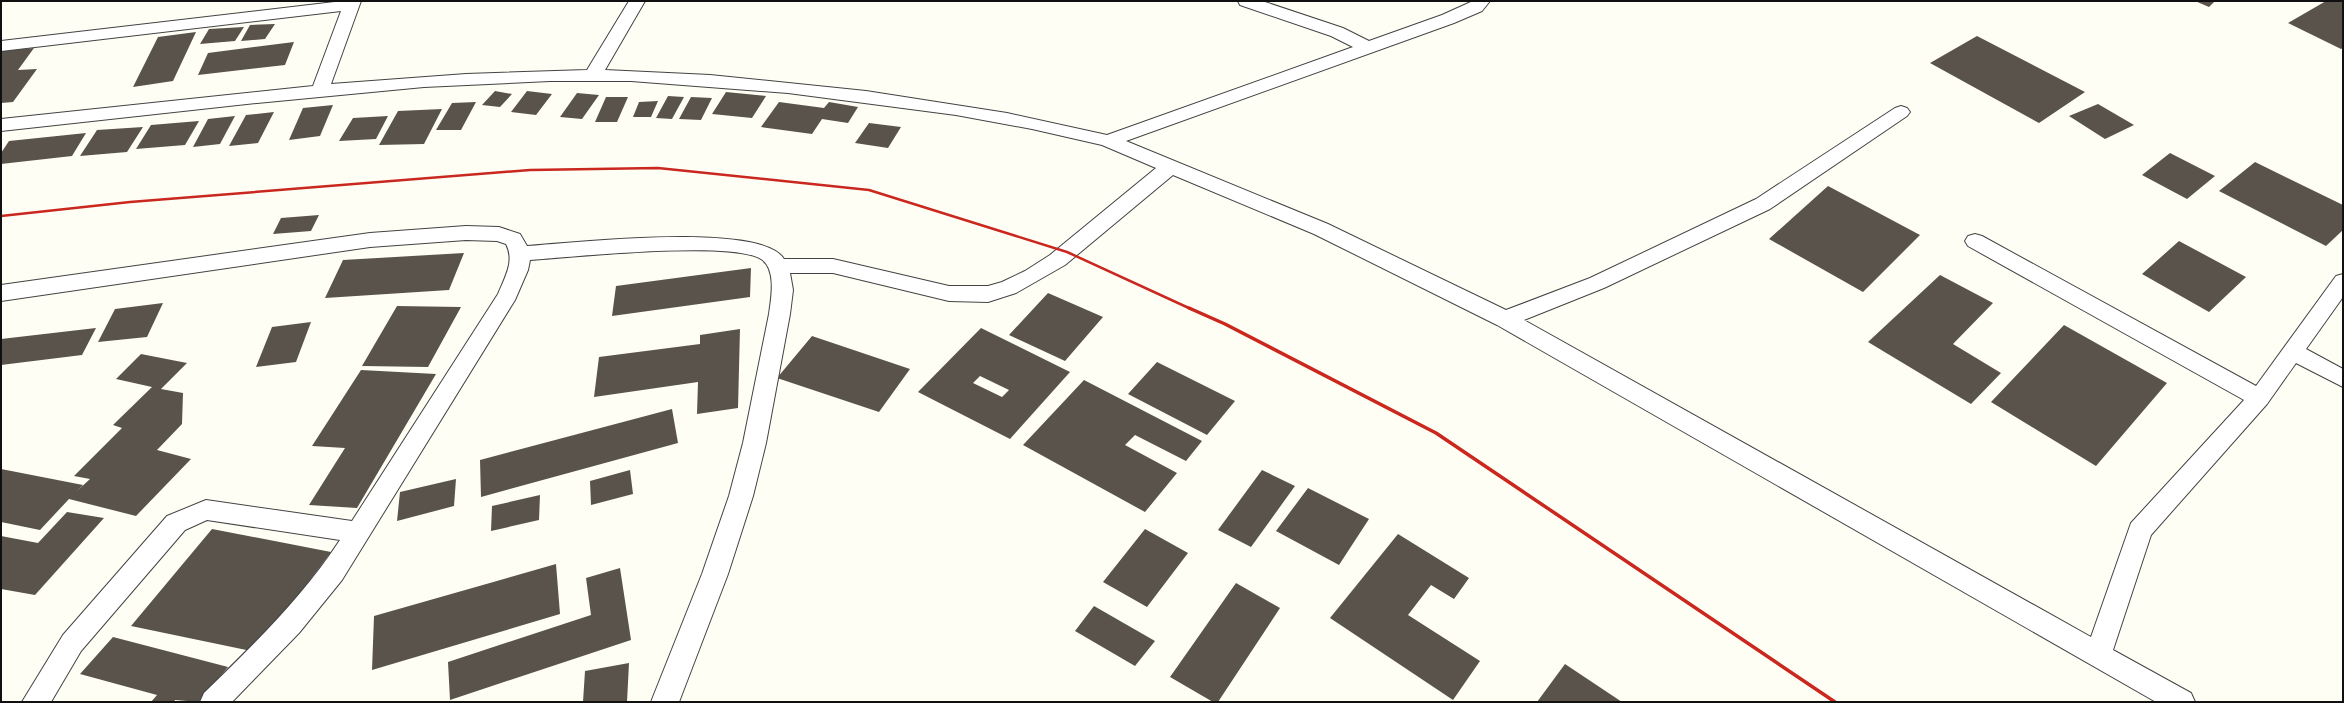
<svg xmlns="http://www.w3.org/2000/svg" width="2344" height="703" viewBox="0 0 2344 703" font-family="Spectral,serif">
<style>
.building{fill:#5a534c;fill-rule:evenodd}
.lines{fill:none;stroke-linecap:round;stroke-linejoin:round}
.minor-casing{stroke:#434343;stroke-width:2}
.minor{fill:#fff;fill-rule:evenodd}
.rail-far1{stroke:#ca271f;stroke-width:2.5}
.rail{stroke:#ca271f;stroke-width:3.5}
</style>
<rect width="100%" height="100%" fill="#fffef4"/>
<path class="building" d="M 2195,1 L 2215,1 L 2209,7 Z
M 2326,1 L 2343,1 L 2343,48 L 2341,49 L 2288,23 Z
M 275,24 L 265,39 L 241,41 L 250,25 Z
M 244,27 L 235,41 L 200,44 L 209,29 Z
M 196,32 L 173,81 L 133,87 L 158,37 Z
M 1977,36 L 2085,92 L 2039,123 L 1930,63 Z
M 294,42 L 285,65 L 198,75 L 208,53 Z
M 34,48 L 18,70 L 37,69 L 13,102 L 1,103 L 1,51 Z
M 495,91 L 512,94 L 500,107 L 482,105 Z
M 527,91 L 552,94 L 536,115 L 511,112 Z
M 726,92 L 766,96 L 752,118 L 712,114 Z
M 577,93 L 599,95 L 582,119 L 560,117 Z
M 668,96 L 684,97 L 672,119 L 656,118 Z
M 606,97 L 628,97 L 617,122 L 595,122 Z
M 691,97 L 712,98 L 701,120 L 679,119 Z
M 658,101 L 651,117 L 633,117 L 639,102 Z
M 476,102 L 461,130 L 436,130 L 452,103 Z
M 779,102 L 824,108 L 829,102 L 858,107 L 848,123 L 822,119 L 812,134 L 761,127 Z
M 2098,104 L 2134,125 L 2105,139 L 2069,116 Z
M 333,105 L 320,136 L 289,140 L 303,108 Z
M 442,109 L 424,144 L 379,145 L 398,111 Z
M 274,112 L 258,143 L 229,146 L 246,115 Z
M 235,116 L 220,144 L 193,147 L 208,119 Z
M 388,116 L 376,139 L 339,141 L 353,118 Z
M 199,121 L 185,145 L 136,149 L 151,125 Z
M 869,123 L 901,127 L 888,148 L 855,143 Z
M 143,127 L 127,152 L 80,156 L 97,130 Z
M 86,133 L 72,156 L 1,164 L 1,153 L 9,141 Z
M 2170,153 L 2215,176 L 2187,199 L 2142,175 Z
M 2255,162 L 2343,205 L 2343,230 L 2326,246 L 2219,191 Z
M 1828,186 L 1920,235 L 1863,292 L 1769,239 Z
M 319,215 L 311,231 L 273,234 L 281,218 Z
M 2179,241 L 2246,277 L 2209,312 L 2142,274 Z
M 464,253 L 449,290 L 325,298 L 343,260 Z
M 751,268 L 750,297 L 612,316 L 616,286 Z
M 1940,275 L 1993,303 L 1953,344 L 2001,373 L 1971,404 L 1868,342 Z
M 1048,293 L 1103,317 L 1065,361 L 1009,335 Z
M 163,303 L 147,337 L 98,342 L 115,309 Z
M 397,306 L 461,307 L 428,367 L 362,366 Z
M 311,322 L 296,362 L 256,367 L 272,327 Z
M 2064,325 L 2167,383 L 2096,466 L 1991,402 Z
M 96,328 L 82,355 L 1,365 L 1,339 Z
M 981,328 L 1070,372 L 1010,439 L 918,392 ZM 980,376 L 1009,390 L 1002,397 L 973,383 Z
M 740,329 L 738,408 L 697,414 L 698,382 L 594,397 L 599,357 L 700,344 L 700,335 Z
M 812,336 L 910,369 L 879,412 L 777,378 Z
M 141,354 L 187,363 L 161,389 L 183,393 L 182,424 L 157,450 L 191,459 L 136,516 L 69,499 L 40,530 L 1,522 L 1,469 L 83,485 L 76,492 L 90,479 L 74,476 L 122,428 L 113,425 L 152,387 L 116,379 Z
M 1157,362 L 1235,401 L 1207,435 L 1128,394 Z
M 361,370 L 436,374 L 357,508 L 309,505 L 345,448 L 312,446 Z
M 1084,380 L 1202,441 L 1186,461 L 1135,435 L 1125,445 L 1177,473 L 1145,512 L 1023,445 Z
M 672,409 L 678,443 L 481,497 L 480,460 Z
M 630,470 L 633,494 L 591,505 L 590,481 Z
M 1262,470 L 1295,486 L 1251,547 L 1218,530 Z
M 456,479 L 454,506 L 397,521 L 400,492 Z
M 1308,488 L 1369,519 L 1339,565 L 1276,531 Z
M 540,495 L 539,520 L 491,531 L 492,506 Z
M 67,512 L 104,518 L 35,595 L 1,589 L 1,536 L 38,543 Z
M 212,529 L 331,552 L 256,652 L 131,626 Z
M 1145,529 L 1188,553 L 1147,607 L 1103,582 Z
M 1398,534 L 1469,578 L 1454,599 L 1431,585 L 1408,615 L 1480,661 L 1453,700 L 1330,618 Z
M 556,564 L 560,614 L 372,670 L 374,616 Z
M 620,568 L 631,640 L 450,700 L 448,662 L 591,615 L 586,578 Z
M 1236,583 L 1280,608 L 1218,702 L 1213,702 L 1170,677 Z
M 1094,606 L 1155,641 L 1135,666 L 1075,631 Z
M 113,637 L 228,667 L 199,702 L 175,700 L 174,702 L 151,702 L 157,695 L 80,674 Z
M 629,663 L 627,702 L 583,702 L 585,671 Z
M 1565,664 L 1622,702 L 1537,702 Z"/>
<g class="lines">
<defs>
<path id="minor" d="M 343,1 L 361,1 L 331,84 L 466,74 L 587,70 L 629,1 L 645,1 L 605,70 L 710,75 L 866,91 L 1007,113 L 1107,135 L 1353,47 L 1331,36 L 1240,5 L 1238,1 L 1262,1 L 1343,28 L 1369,41 L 1442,15 L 1473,1 L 1490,1 L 1482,11 L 1454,23 L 1126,141 L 1328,224 L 1506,310 L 1590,278 L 1756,199 L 1895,108 L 1901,106 L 1907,108 L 1910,112 L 1907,116 L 1770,209 L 1604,288 L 1524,320 L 2091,637 L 2131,523 L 2244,400 L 1968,246 L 1965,241 L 1968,236 L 1975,234 L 1982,236 L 2256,386 L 2336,276 L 2343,274 L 2343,297 L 2306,349 L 2343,369 L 2343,387 L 2296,363 L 2267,404 L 2151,535 L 2113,650 L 2191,693 L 2195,702 L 2156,702 L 1497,325 L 1314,234 L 1173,175 L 1065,265 L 1016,293 L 988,302 L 949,301 L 833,273 L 790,273 L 793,290 L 790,314 L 766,443 L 753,496 L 728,574 L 679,702 L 651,702 L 702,574 L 729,496 L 743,443 L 769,314 C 771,299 777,269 761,259 C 731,240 573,257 530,260 L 528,270 L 515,300 L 342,580 L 299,633 L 232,702 L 200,702 L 204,693 C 253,645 302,598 340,540 L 207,520 L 185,530 L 81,651 L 51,702 L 22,702 L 63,635 L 167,516 L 206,500 L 352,521 L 498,294 C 505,277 515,261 506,244 L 497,241 L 466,240 L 370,247 L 1,301 L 1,285 L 370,233 L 466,226 L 499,227 L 520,234 L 527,246 C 572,243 761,221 784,259 L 833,259 L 949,286 L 988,286 L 1002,282 L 1025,271 L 1050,255 L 1156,168 L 1102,145 L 1032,129 L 956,115 L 788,93 L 631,81 L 550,81 L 424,87 L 257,103 L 1,131 L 1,119 L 313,86 L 341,11 L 1,51 L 1,41 Z"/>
</defs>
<use href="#minor" class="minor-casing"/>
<use href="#minor" class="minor"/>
<path class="rail-far1" d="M 1,216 L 130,202 L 530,170 L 658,168 L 869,190 L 1067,252 L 1191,309"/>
<path class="rail" d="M 1189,308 L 1225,324 L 1436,433 L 1835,702"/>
</g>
<rect width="2344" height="703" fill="none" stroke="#101010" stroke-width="4"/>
</svg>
